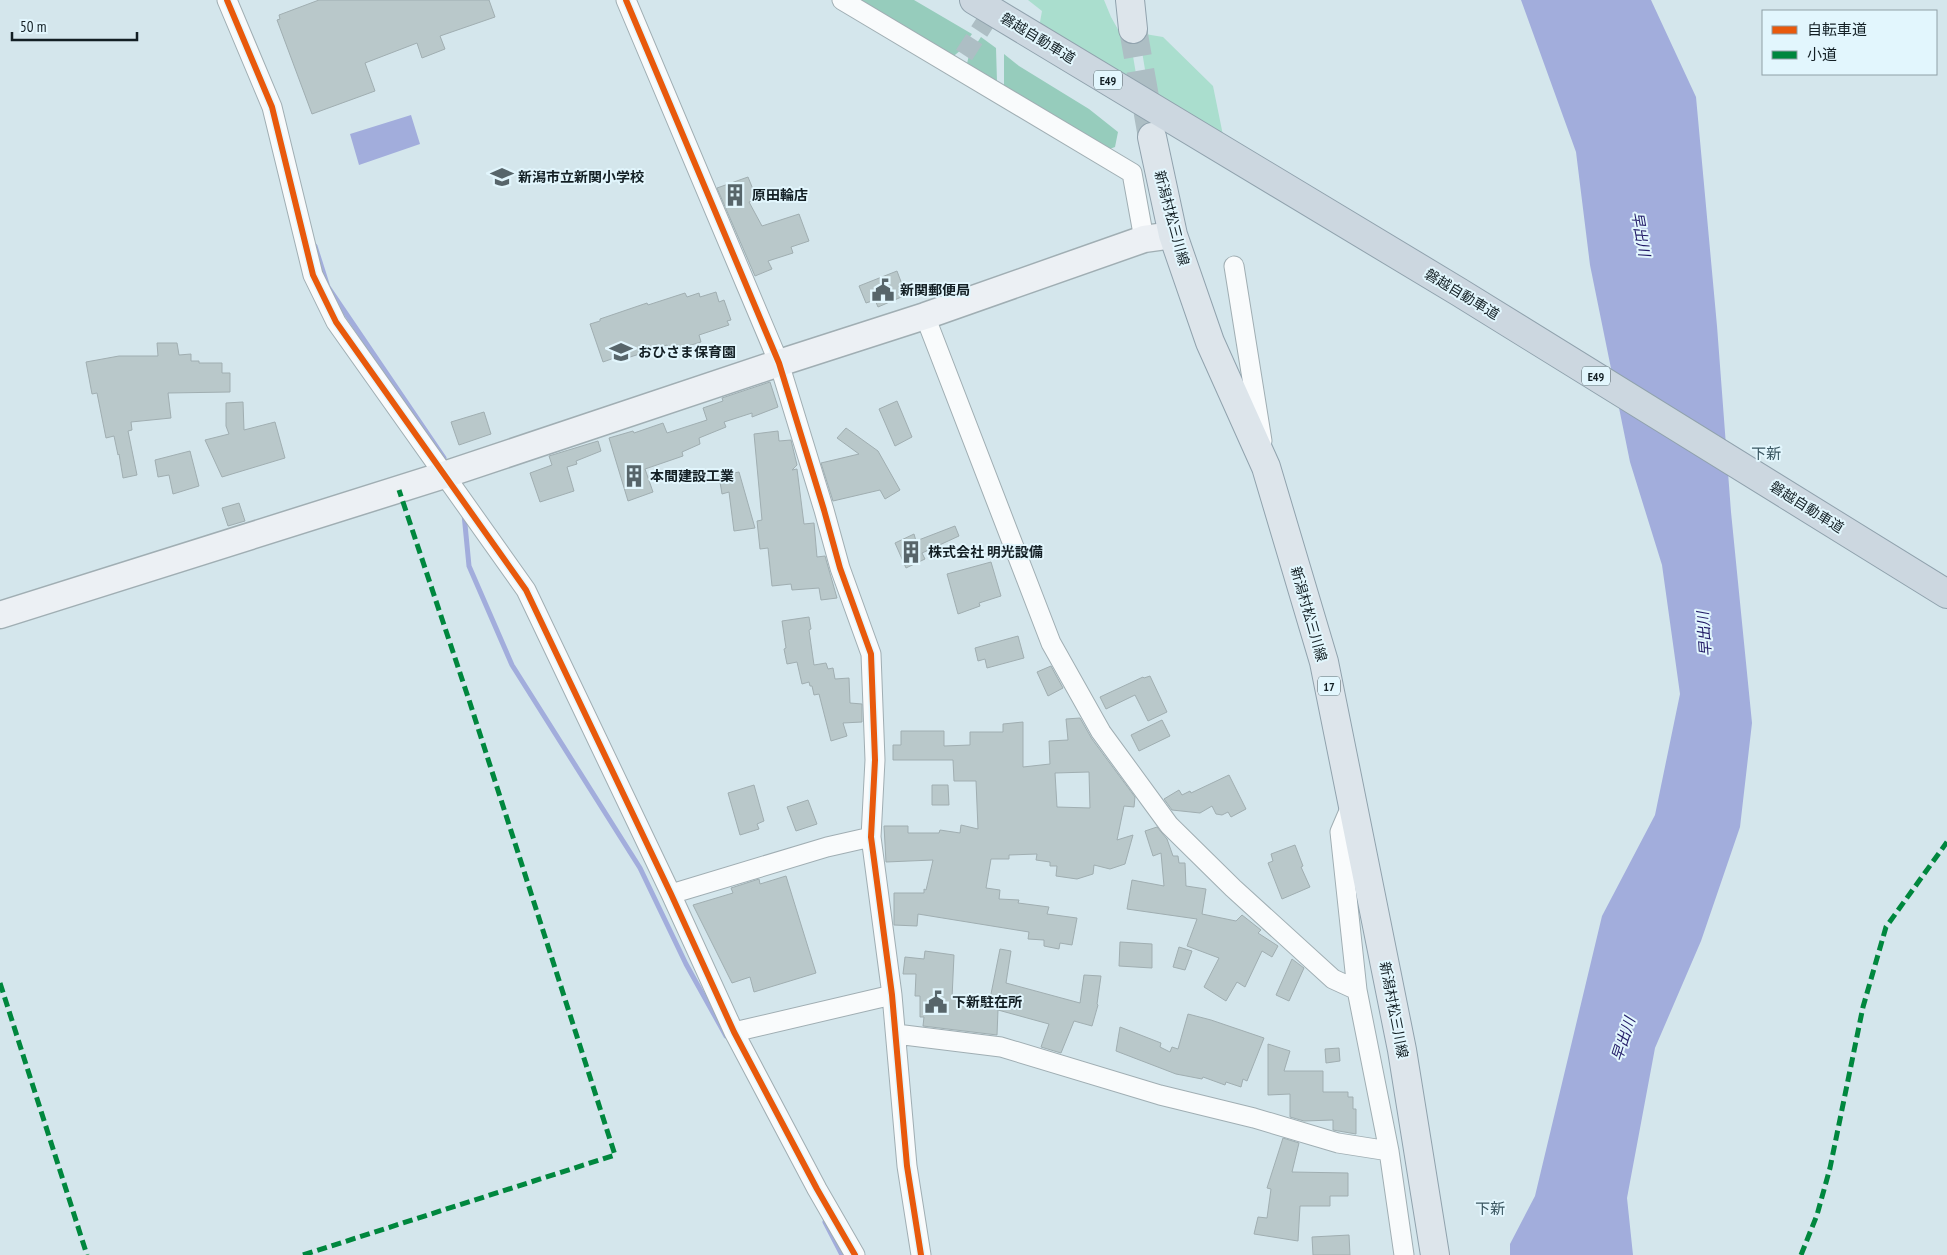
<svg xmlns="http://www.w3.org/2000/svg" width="1947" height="1255" viewBox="0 0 1947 1255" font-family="'PT Sans Narrow','Noto Sans JP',sans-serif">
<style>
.green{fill:#aadece}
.forest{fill:#96ccbc}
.water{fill:#a2addc}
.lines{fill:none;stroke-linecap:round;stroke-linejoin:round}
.stream{stroke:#a2addc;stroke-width:5}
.building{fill:#b9c8ca;stroke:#a0aeb1;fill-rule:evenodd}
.street-tunnel{stroke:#adbec4;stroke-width:19;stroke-dasharray:19 9;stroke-linecap:butt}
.primary-tunnel{stroke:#adbec4;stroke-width:28;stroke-dasharray:28 14;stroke-linecap:butt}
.street-casing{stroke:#a0aeb3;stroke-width:21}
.secondary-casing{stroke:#a0aeb3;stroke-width:29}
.primary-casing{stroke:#90a2ad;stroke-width:30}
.highway-casing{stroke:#90a2ad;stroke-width:30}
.street{stroke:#f9fbfc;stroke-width:19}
.secondary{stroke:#ecf0f4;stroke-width:26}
.primary{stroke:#dde5eb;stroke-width:28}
.highway{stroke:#ccd7e0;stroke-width:28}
.quiet{stroke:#00873e;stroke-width:5;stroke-dasharray:10 5;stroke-linecap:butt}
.cycleway-casing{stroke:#e2f6fd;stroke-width:9}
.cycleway{stroke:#e8590c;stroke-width:6}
.labels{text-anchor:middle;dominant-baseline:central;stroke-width:4;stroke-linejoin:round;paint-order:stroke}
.shield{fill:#e2f6fd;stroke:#516065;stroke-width:1}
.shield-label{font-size:12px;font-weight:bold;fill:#131f24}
.street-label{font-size:14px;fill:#131f24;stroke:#e2f6fd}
.poi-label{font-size:14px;font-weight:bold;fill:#131f24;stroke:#e2f6fd;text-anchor:start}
.water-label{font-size:15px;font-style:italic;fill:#221b67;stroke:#e2f6fd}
.neighbourhood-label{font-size:15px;fill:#3b5762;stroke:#e2f6fd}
</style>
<rect width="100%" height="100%" fill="#d4e6ec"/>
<path class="green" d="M 1028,0 L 1104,0 L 1111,17 L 1133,56 L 1139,92 L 1043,32 L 1040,22 L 1042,11 Z
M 1139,33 L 1163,37 L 1213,86 L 1225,145 L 1149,94 Z"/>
<path class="forest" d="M 850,0 L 914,0 L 972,34 L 961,50 L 950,59 Z
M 981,37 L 996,48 L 997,82 L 966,68 L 969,55 Z
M 1004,54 L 1019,66 L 1089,109 L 1118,132 L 1115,147 L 1104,151 L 1004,89 Z"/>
<path class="water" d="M 1521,0 L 1651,0 L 1696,97 L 1717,326 L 1731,512 L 1752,723 L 1740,827 L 1701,941 L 1655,1048 L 1627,1198 L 1633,1255 L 1510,1255 L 1510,1244 L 1535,1196 L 1602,916 L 1655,815 L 1680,694 L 1662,565 L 1630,462 L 1590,265 L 1576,152 Z
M 411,115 L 420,144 L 359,165 L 350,134 Z"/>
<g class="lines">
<path class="stream" d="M 315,246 L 328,287 L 444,458
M 464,514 L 469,566 L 512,665 L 640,868 L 686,964 L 726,1036
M 825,1222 L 842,1255"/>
</g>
<path class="building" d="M 319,0 L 489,0 L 495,17 L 440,36 L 445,49 L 422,58 L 417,43 L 365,63 L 375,91 L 312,114 L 277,20 L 280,19 L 279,15 Z
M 748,177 L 757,199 L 749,202 L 762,226 L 799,214 L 809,241 L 791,247 L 793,253 L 768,261 L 772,269 L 755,276 L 717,188 Z
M 897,271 L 906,295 L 878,307 L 875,300 L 866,303 L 859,286 Z
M 716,292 L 719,302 L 724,300 L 731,320 L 727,321 L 729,325 L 699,335 L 701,342 L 669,352 L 667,345 L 621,360 L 620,356 L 603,362 L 590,324 L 600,321 L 600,319 L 647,303 L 648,305 L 685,293 L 687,297 L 699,293 L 700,297 Z
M 157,343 L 177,343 L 179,355 L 191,354 L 191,361 L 199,361 L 199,363 L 222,363 L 222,373 L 230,373 L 230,392 L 168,393 L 171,418 L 131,422 L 132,430 L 128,431 L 137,475 L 123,478 L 119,454 L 118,455 L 114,436 L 106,438 L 97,393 L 92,394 L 86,362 L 119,356 L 158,356 Z
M 770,382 L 778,407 L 752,417 L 752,413 L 724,422 L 726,427 L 699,438 L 700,444 L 682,452 L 683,456 L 645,469 L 653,492 L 628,501 L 609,438 L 633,431 L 634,433 L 663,423 L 667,433 L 707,420 L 703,408 L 723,401 L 722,398 Z
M 897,401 L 912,437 L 895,446 L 879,409 Z
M 243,402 L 244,430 L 275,422 L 285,458 L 222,477 L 205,440 L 229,434 L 226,426 L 226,403 Z
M 484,412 L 491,434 L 459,445 L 451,422 Z
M 846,428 L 878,451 L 900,490 L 885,499 L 880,490 L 833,501 L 821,463 L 859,454 L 837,438 Z
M 778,431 L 779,441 L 791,440 L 797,465 L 792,470 L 797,469 L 804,524 L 814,523 L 817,557 L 825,556 L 837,598 L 821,600 L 819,588 L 792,590 L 791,584 L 772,586 L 768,548 L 760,549 L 757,521 L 762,520 L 754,434 Z
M 598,441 L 601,451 L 576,461 L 577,464 L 567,467 L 574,491 L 540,502 L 530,473 L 552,465 L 549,456 Z
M 190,451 L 199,486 L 173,494 L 169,475 L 158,477 L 155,460 Z
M 739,472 L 755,528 L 734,531 L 729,492 L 722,494 L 719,476 Z
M 239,503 L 245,521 L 228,526 L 222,508 Z
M 955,526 L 959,536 L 922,553 L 925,559 L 906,568 L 895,543 L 914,534 L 916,541 Z
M 991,562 L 1001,596 L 979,603 L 980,606 L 958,614 L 947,574 Z
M 809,617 L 811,629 L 809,630 L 814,665 L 826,663 L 828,669 L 833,668 L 835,679 L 849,678 L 850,703 L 862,704 L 862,722 L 843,723 L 847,736 L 831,741 L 819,694 L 814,695 L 812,686 L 810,686 L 809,682 L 802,684 L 797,662 L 787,664 L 784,649 L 786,648 L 782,621 Z
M 1018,636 L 1024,658 L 987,668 L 985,659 L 978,661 L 975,648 Z
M 1051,666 L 1063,688 L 1048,696 L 1037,672 Z
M 1150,676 L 1167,712 L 1148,721 L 1135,695 L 1106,709 L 1100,697 L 1143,677 L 1144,678 Z
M 1080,718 L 1092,739 L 1135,797 L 1134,807 L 1124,806 L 1117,840 L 1133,835 L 1125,864 L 1110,869 L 1094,865 L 1093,874 L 1077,879 L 1056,876 L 1057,866 L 1050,866 L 1050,862 L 1036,860 L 1037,854 L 1009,855 L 1009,859 L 991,859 L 986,888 L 1000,890 L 999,899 L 1019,900 L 1018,903 L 1049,907 L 1047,914 L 1077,918 L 1072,945 L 1060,943 L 1059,949 L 1044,946 L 1044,940 L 1028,939 L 1029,932 L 918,914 L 917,926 L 894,925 L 894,893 L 924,893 L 924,889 L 926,890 L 933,860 L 886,862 L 884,826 L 908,826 L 908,833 L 939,833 L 940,830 L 960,833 L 961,825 L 978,829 L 976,781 L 954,781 L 953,760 L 893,760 L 893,745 L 901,745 L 901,731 L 944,731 L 944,746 L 970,745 L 970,732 L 1003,732 L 1003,724 L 1023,722 L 1023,767 L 1050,764 L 1049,741 L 1068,740 L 1066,719 ZM 1089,772 L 1090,808 L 1057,807 L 1055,773 Z
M 1162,720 L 1170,736 L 1139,751 L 1131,735 Z
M 1229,775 L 1246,809 L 1231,817 L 1228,812 L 1222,815 L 1216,814 L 1212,806 L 1200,813 L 1172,810 L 1164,799 L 1179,790 L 1182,795 L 1190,791 L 1191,793 Z
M 754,785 L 764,821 L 757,824 L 759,829 L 740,835 L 728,793 Z
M 932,785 L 948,785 L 949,805 L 932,805 Z
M 808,800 L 817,824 L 796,831 L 787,807 Z
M 1157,827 L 1167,839 L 1173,856 L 1178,856 L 1179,863 L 1185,863 L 1186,886 L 1206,889 L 1202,914 L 1236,921 L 1242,915 L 1261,930 L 1258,933 L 1278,946 L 1272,957 L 1262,951 L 1245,987 L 1237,982 L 1226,1001 L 1204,987 L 1219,958 L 1187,946 L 1197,919 L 1127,909 L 1132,880 L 1164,886 L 1161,853 L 1153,856 L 1145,831 Z
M 1295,845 L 1303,866 L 1301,867 L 1310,887 L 1282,899 L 1268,863 L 1273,861 L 1271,854 Z
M 786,876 L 816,973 L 754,992 L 750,977 L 732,983 L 693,905 L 733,893 L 731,888 L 759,879 L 760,884 Z
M 1120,942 L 1152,944 L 1152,968 L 1119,966 Z
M 1179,947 L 1192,951 L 1185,970 L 1173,967 Z
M 1000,949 L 1011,951 L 1006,983 L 1080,1003 L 1084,975 L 1101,976 L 1097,1004 L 1098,1005 L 1092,1026 L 1074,1021 L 1061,1053 L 1041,1047 L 1049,1024 L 998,1010 L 997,1035 L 923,1026 L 924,1017 L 920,1017 L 920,996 L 915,996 L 916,974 L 903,974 L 905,957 L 924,959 L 925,951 L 954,955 L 952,998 L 990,999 Z
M 1292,959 L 1304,968 L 1289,1001 L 1276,995 Z
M 1188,1014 L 1211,1020 L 1264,1038 L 1247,1081 L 1243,1079 L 1241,1087 L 1226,1082 L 1225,1085 L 1203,1077 L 1202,1079 L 1176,1074 L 1116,1051 L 1120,1027 L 1161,1043 L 1160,1047 L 1170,1052 L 1172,1047 L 1178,1049 Z
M 1268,1044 L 1290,1051 L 1284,1071 L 1323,1071 L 1323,1092 L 1348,1092 L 1348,1097 L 1353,1097 L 1353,1109 L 1356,1109 L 1356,1134 L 1333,1130 L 1333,1120 L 1304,1121 L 1290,1117 L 1290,1094 L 1268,1095 Z
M 1339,1048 L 1340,1061 L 1326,1063 L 1325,1049 Z
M 1283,1138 L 1299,1143 L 1292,1172 L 1348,1173 L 1348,1196 L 1330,1196 L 1330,1206 L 1300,1206 L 1298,1241 L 1254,1234 L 1258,1217 L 1267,1218 L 1271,1189 L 1267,1188 Z
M 1349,1235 L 1350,1255 L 1313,1255 L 1312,1237 Z"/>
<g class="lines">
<path class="street-tunnel" d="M 964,55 L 999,1"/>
<path class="primary-tunnel" d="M 1133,29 L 1152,137"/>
<defs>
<path id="street" d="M 227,0 L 272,107 L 313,275 L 336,322 L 526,590 L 671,894 L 734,1032 L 817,1189 L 855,1255
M 626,0 L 779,363 L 824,510 L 840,568 L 871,654 L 875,760 L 871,837 L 892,995 L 907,1166 L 921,1255
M 842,0 L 1132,173 L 1144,239
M 1234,266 L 1262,441
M 925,316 L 1051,643 L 1101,732 L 1169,825 L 1233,888 L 1333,979 L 1357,990 L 1340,832 L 1352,804
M 671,894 L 827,847 L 871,837
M 1357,990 L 1389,1151 L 1404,1255
M 734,1032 L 892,995
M 896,1034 L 1001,1047 L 1160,1095 L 1254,1118 L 1338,1143 L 1389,1151"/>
<path id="secondary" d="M 0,615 L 444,475 L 779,363 L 925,316 L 1144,239 L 1173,235"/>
<path id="primary" d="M 1130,0 L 1133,29
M 1152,137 L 1173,235 L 1210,342 L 1266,467 L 1324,662 L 1402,1050 L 1435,1255"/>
<path id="highway" d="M 974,0 L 1459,292 L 1947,594"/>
</defs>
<use href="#street" class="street-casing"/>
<use href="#secondary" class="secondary-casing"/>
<use href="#primary" class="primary-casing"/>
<use href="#highway" class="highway-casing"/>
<use href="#street" class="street"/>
<use href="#secondary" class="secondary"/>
<use href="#primary" class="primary"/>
<use href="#highway" class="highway"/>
<path class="quiet" d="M 0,983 L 87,1255
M 303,1255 L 615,1155 L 470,703 L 399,490
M 1801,1255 L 1817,1215 L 1830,1168 L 1863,1007 L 1886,927 L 1947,842"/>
<defs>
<path id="cycleway" d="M 227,0 L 272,107 L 313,275 L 336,322 L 526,590 L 671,894 L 734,1032 L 817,1189 L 855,1255
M 626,0 L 779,363 L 824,510 L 840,568 L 871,654 L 875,760 L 871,837 L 892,995 L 907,1166 L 921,1255"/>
</defs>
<use href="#cycleway" class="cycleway-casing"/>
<use href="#cycleway" class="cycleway"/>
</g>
<defs>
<symbol id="school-bare" viewBox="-9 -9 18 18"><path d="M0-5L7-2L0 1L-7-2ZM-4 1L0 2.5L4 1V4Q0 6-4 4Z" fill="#57656a" stroke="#e2f6fd" stroke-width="2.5" paint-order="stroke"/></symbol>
<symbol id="building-bare" viewBox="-9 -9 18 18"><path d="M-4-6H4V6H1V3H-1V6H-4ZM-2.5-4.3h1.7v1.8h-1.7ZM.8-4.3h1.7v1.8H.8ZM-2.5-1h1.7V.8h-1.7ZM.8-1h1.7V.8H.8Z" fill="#57656a" stroke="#e2f6fd" stroke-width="2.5" paint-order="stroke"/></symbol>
<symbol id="civic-bare" viewBox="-9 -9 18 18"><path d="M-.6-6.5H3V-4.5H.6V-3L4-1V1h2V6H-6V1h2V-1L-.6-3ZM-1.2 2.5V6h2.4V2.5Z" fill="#57656a" stroke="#e2f6fd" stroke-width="2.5" paint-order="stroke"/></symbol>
</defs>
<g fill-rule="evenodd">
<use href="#school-bare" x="486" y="161" width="32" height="32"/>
<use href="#building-bare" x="719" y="179" width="32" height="32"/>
<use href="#civic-bare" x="867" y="274" width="32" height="32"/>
<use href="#school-bare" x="605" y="336" width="32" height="32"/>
<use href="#building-bare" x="618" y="460" width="32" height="32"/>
<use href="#building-bare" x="895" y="536" width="32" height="32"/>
<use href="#civic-bare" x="920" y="986" width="32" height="32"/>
</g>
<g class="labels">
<g class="shield">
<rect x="1094" y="70.5" width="28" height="19" rx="4"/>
<rect x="1582" y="366.5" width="28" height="19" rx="4"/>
<rect x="1318" y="676.5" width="22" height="19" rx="4"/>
</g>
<g class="shield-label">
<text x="1108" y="80">E49</text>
<text x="1596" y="376">E49</text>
<text x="1329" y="686">17</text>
</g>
<g class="street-label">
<text transform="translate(1038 38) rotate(31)">磐越自動車道</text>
<text transform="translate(1172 218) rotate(75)">新潟村松三川線</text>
<text transform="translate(1462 294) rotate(31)">磐越自動車道</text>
<text transform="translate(1807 507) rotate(32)">磐越自動車道</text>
<text transform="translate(1309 614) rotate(74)">新潟村松三川線</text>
<text transform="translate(1394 1010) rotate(79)">新潟村松三川線</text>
</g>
<g class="poi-label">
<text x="518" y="177">新潟市立新関小学校</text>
<text x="752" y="195">原田輪店</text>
<text x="900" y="290">新関郵便局</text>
<text x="638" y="352">おひさま保育園</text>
<text x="650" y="476">本間建設工業</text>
<text x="928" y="552">株式会社 明光設備</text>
<text x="952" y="1002">下新駐在所</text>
</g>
<g class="water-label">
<text transform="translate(1641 234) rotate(80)">早出川</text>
<text transform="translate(1704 634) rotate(-94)">早出川</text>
<text transform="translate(1623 1039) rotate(-72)">早出川</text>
</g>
<g class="neighbourhood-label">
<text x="1766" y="453">下新</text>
<text x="1490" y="1208">下新</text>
</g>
</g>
<rect x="1762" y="10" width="175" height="65" fill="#e2f6fd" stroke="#8fa0a6"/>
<rect x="1772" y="26" width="25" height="8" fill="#e8590c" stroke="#8fa0a6"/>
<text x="1807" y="35" font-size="15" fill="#131f24">自転車道</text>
<rect x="1772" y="51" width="25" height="8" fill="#00873e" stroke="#8fa0a6"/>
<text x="1807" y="60" font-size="15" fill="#131f24">小道</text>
<path d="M12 32v8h125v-8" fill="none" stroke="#131f24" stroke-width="2.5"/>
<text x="20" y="32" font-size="15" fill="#131f24" stroke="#e2f6fd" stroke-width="4" paint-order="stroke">50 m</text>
</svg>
